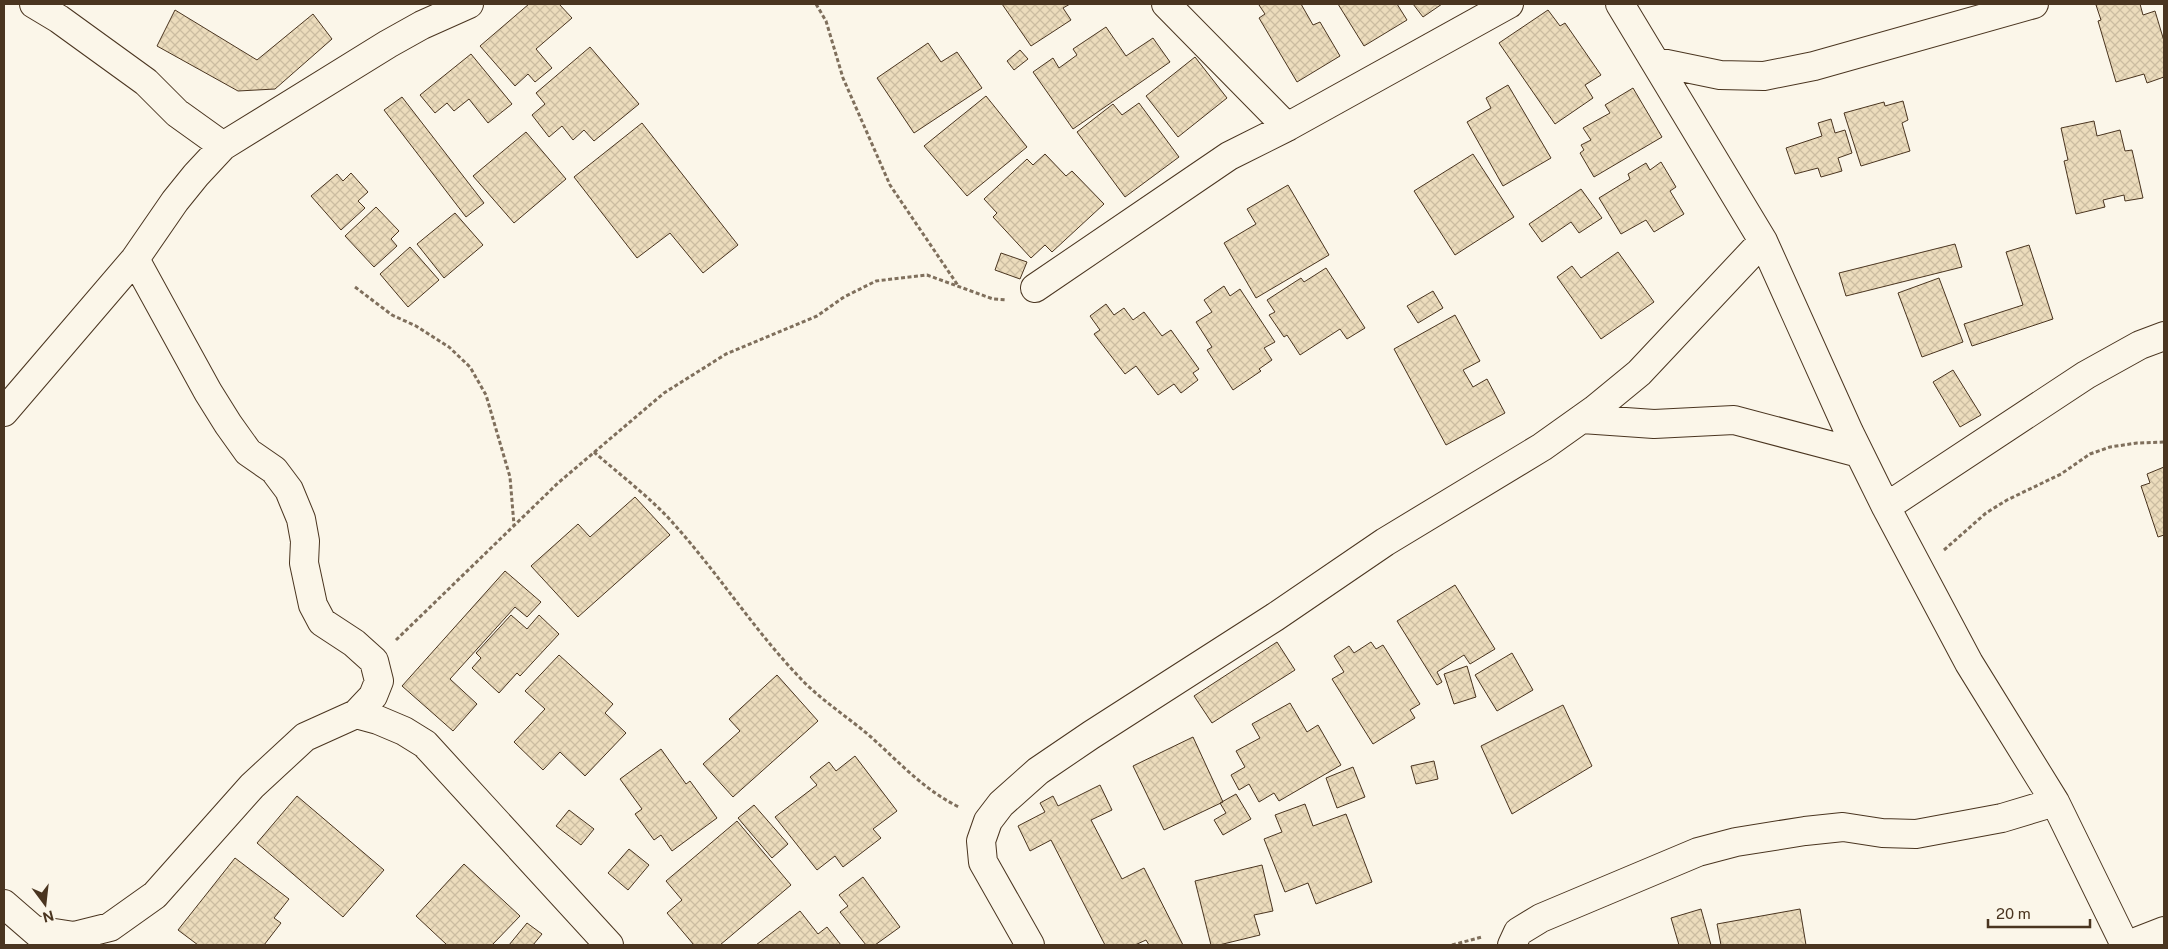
<svg xmlns="http://www.w3.org/2000/svg" width="2168" height="949" viewBox="0 0 2168 949" font-family="'Public Sans',sans-serif">
<style>
.building{fill:url(#building-cross-hatch);stroke:#4a3520}
.lines{fill:none;stroke-linecap:round;stroke-linejoin:round}
.street-casing{stroke:#4a3520;stroke-width:30}
.path{stroke:#7f6f5c;stroke-width:3;stroke-dasharray:4 2.5;stroke-linecap:butt}
.street{stroke:#fbf6e9;stroke-width:28}
</style>
<defs>
<pattern id="building-cross-hatch" width="8" height="8" patternUnits="userSpaceOnUse" patternTransform="scale(1.25)"><rect width="8" height="8" fill="#ecdcbc"/><path d="M0 0l8 8M0 8l8-8" fill="none" stroke="#ccbda1"/></pattern>
</defs>
<rect width="100%" height="100%" fill="#fbf6e9"/>
<path class="building" d="M 529,4 L 559,4 L 572,18 L 536,49 L 552,68 L 535,82 L 528,74 L 515,86 L 480,46 Z
M 1002,4 L 1070,4 L 1063,8 L 1071,20 L 1031,46 Z
M 1262,4 L 1301,4 L 1313,25 L 1320,22 L 1340,56 L 1297,82 L 1259,18 L 1265,14 L 1259,5 Z
M 1338,4 L 1397,4 L 1407,20 L 1364,46 Z
M 1413,4 L 1442,4 L 1423,17 Z
M 2100,4 L 2140,4 L 2143,15 L 2155,11 L 2164,41 L 2164,77 L 2147,83 L 2144,74 L 2116,82 L 2098,21 L 2101,20 L 2096,5 Z
M 175,10 L 257,60 L 313,14 L 332,39 L 275,89 L 238,91 L 157,46 Z
M 1548,10 L 1560,26 L 1565,23 L 1601,75 L 1585,85 L 1593,98 L 1555,124 L 1499,43 Z
M 1106,27 L 1126,56 L 1153,38 L 1170,62 L 1073,129 L 1033,72 L 1053,58 L 1059,68 L 1077,55 L 1073,49 Z
M 928,43 L 941,62 L 957,52 L 982,88 L 914,133 L 877,78 Z
M 590,47 L 639,104 L 594,141 L 584,130 L 573,140 L 562,126 L 549,137 L 532,115 L 545,104 L 536,93 Z
M 1020,50 L 1028,59 L 1014,70 L 1007,61 Z
M 471,54 L 512,104 L 488,123 L 469,99 L 454,111 L 447,103 L 435,113 L 420,95 Z
M 1195,57 L 1227,98 L 1178,137 L 1146,96 Z
M 1508,85 L 1551,158 L 1503,186 L 1467,122 L 1491,108 L 1486,98 Z
M 1633,88 L 1662,137 L 1594,177 L 1580,153 L 1584,150 L 1581,145 L 1591,140 L 1583,128 L 1610,113 L 1605,105 Z
M 986,96 L 1027,147 L 967,196 L 924,146 Z
M 402,97 L 484,203 L 466,217 L 384,110 Z
M 1903,101 L 1908,120 L 1902,123 L 1910,151 L 1861,166 L 1844,113 L 1884,102 L 1885,106 Z
M 1139,103 L 1179,157 L 1125,197 L 1077,132 L 1113,104 L 1122,115 Z
M 1831,119 L 1835,133 L 1845,130 L 1852,153 L 1838,158 L 1842,171 L 1821,177 L 1818,168 L 1795,174 L 1786,148 L 1822,136 L 1818,123 Z
M 2094,121 L 2097,136 L 2120,130 L 2125,151 L 2132,150 L 2143,198 L 2125,201 L 2124,195 L 2103,200 L 2105,207 L 2076,214 L 2064,161 L 2068,160 L 2061,128 Z
M 642,123 L 738,245 L 703,273 L 670,233 L 637,258 L 574,177 Z
M 526,132 L 566,179 L 514,223 L 473,176 Z
M 1045,154 L 1066,176 L 1072,171 L 1104,204 L 1052,252 L 1045,245 L 1031,258 L 993,217 L 997,213 L 984,199 L 1027,159 L 1033,165 Z
M 1473,154 L 1514,217 L 1455,255 L 1414,191 Z
M 1661,162 L 1676,187 L 1670,191 L 1684,214 L 1654,232 L 1646,220 L 1621,234 L 1599,198 L 1630,179 L 1628,174 L 1646,163 L 1650,170 Z
M 351,173 L 368,192 L 358,201 L 365,208 L 341,230 L 311,196 L 337,174 L 343,181 Z
M 1288,185 L 1329,255 L 1256,298 L 1224,243 L 1256,224 L 1247,209 Z
M 1581,189 L 1602,218 L 1579,233 L 1571,222 L 1542,242 L 1529,224 Z
M 376,207 L 399,231 L 391,239 L 397,246 L 374,267 L 345,236 Z
M 455,213 L 483,245 L 444,278 L 417,244 Z
M 1955,244 L 1962,267 L 1846,296 L 1839,273 Z
M 2029,245 L 2053,319 L 1972,346 L 1964,324 L 2023,305 L 2006,252 Z
M 410,247 L 439,280 L 408,307 L 380,274 Z
M 1618,252 L 1654,302 L 1601,339 L 1557,277 L 1572,266 L 1581,278 Z
M 1001,253 L 1027,262 L 1020,279 L 995,270 Z
M 1326,268 L 1365,328 L 1347,339 L 1340,329 L 1300,355 L 1287,335 L 1284,337 L 1269,315 L 1275,312 L 1267,300 L 1301,278 L 1304,282 Z
M 1939,278 L 1963,342 L 1922,357 L 1898,293 Z
M 1224,286 L 1230,296 L 1240,289 L 1275,342 L 1264,348 L 1272,360 L 1259,369 L 1261,371 L 1233,390 L 1207,350 L 1212,347 L 1196,322 L 1212,312 L 1204,300 Z
M 1433,291 L 1443,308 L 1418,323 L 1407,306 Z
M 1106,304 L 1114,315 L 1124,308 L 1133,320 L 1144,312 L 1162,336 L 1171,330 L 1199,369 L 1193,373 L 1198,380 L 1181,393 L 1174,384 L 1158,395 L 1136,366 L 1125,374 L 1094,334 L 1100,330 L 1090,316 Z
M 1455,315 L 1480,361 L 1463,370 L 1473,387 L 1487,379 L 1505,413 L 1446,445 L 1394,349 Z
M 1953,370 L 1981,415 L 1960,427 L 1933,382 Z
M 2164,467 L 2164,535 L 2158,537 L 2141,486 L 2150,483 L 2147,474 Z
M 635,497 L 670,535 L 578,617 L 531,566 L 578,524 L 590,537 Z
M 505,571 L 541,602 L 527,617 L 515,607 L 450,679 L 477,704 L 453,731 L 402,686 Z
M 1455,585 L 1495,649 L 1470,664 L 1464,655 L 1437,672 L 1442,682 L 1437,685 L 1397,621 Z
M 511,615 L 527,629 L 539,615 L 559,634 L 520,676 L 517,673 L 499,693 L 472,668 L 481,658 L 476,653 Z
M 1277,642 L 1295,670 L 1212,723 L 1194,696 Z
M 1371,642 L 1376,649 L 1383,645 L 1420,704 L 1410,710 L 1415,718 L 1373,744 L 1332,679 L 1344,672 L 1334,656 L 1349,646 L 1354,653 Z
M 1512,653 L 1533,690 L 1497,711 L 1475,675 Z
M 559,655 L 613,704 L 605,713 L 626,733 L 585,776 L 560,752 L 543,770 L 514,742 L 545,709 L 525,691 Z
M 1467,666 L 1476,697 L 1454,704 L 1444,674 Z
M 777,675 L 818,721 L 733,797 L 703,764 L 740,731 L 729,719 Z
M 1290,703 L 1307,732 L 1318,725 L 1341,765 L 1279,801 L 1274,793 L 1259,802 L 1249,784 L 1239,790 L 1231,775 L 1245,767 L 1236,751 L 1260,738 L 1252,724 Z
M 1563,705 L 1592,766 L 1512,814 L 1481,746 Z
M 1193,737 L 1223,802 L 1164,830 L 1133,766 Z
M 661,749 L 686,784 L 690,781 L 717,818 L 672,851 L 661,835 L 654,840 L 635,814 L 642,809 L 620,779 Z
M 855,756 L 897,811 L 873,829 L 881,838 L 843,867 L 835,856 L 817,870 L 775,817 L 817,785 L 810,777 L 829,762 L 836,771 Z
M 1434,761 L 1438,779 L 1416,784 L 1411,766 Z
M 1353,767 L 1365,797 L 1337,808 L 1326,778 Z
M 1100,785 L 1112,810 L 1091,820 L 1122,879 L 1144,868 L 1183,945 L 1149,945 L 1146,940 L 1135,945 L 1105,945 L 1051,840 L 1030,851 L 1018,826 L 1045,812 L 1040,803 L 1053,796 L 1058,806 Z
M 1236,794 L 1251,819 L 1223,835 L 1214,820 L 1226,813 L 1220,803 Z
M 297,796 L 384,870 L 343,917 L 257,843 Z
M 1305,804 L 1313,826 L 1346,814 L 1372,882 L 1316,904 L 1308,883 L 1285,892 L 1264,839 L 1282,832 L 1275,815 Z
M 754,805 L 788,844 L 772,858 L 738,818 Z
M 569,810 L 594,829 L 581,845 L 556,826 Z
M 737,821 L 791,885 L 720,945 L 694,945 L 667,913 L 682,900 L 666,881 Z
M 629,849 L 649,865 L 628,890 L 608,873 Z
M 235,858 L 289,899 L 274,918 L 281,923 L 264,945 L 198,945 L 178,930 Z
M 464,864 L 520,916 L 492,945 L 445,945 L 446,944 L 416,916 Z
M 1262,865 L 1273,911 L 1254,915 L 1260,935 L 1219,945 L 1211,945 L 1195,881 Z
M 863,877 L 900,927 L 875,945 L 866,945 L 840,912 L 848,906 L 839,895 Z
M 1701,909 L 1711,945 L 1679,945 L 1671,918 Z
M 1800,909 L 1806,945 L 1721,945 L 1717,924 Z
M 800,911 L 818,934 L 827,927 L 841,945 L 756,945 Z
M 527,923 L 542,934 L 533,945 L 509,945 Z"/>
<g class="lines">
<defs>
<path id="street" d="M 34,4 L 59,19 L 146,82 L 177,113 L 223,146
M 1166,4 L 1287,127
M 1620,4 L 1763,241 L 1849,432 L 1886,507 L 1969,663 L 2055,802 L 2125,945
M 1657,62 L 1720,75 L 1764,76 L 1814,66 L 2034,4
M 135,259 L 208,392 L 228,424 L 248,452 L 274,470 L 289,490 L 301,519 L 305,541 L 304,563 L 313,605 L 322,622 L 354,643 L 374,661 L 379,681 L 373,696 L 356,714
M 1035,288 L 1229,156 L 1287,127 L 1509,4
M 4,412 L 135,259 L 175,201 L 196,175 L 223,146 L 388,44 L 422,25 L 469,4
M 1582,419 L 1654,424 L 1734,420 L 1859,453
M 1886,507 L 2086,375 L 2140,345 L 2164,336
M 4,904 L 49,943
M 35,930 L 74,936 L 110,927 L 155,895 L 252,786 L 305,737 L 356,714 L 378,720 L 404,731 L 425,744 L 609,945
M 1030,945 L 983,862 L 981,841 L 988,821 L 1001,804 L 1038,771 L 1091,735 L 1275,617 L 1385,542 L 1542,447 L 1594,410 L 1639,373 L 1763,241
M 1512,945 L 1518,932 L 1541,918 L 1698,852 L 1736,842 L 1805,831 L 1843,827 L 1882,833 L 1916,834 L 2002,818 L 2055,802
M 2128,945 L 2164,931"/>
</defs>
<use href="#street" class="street-casing"/>
<path class="path" d="M 816,4 L 826,21 L 843,78 L 890,185 L 959,287
M 355,287 L 392,315 L 416,326 L 449,347 L 470,367 L 486,395 L 510,477 L 514,525
M 594,452 C 619,474 652,499 673,523 C 718,573 754,630 801,679 C 822,701 848,717 871,737 C 899,762 924,790 959,807
M 1944,550 L 1986,513 L 2007,500 L 2061,474 L 2090,454 L 2110,447 L 2137,443 L 2164,442
M 396,640 L 558,483 L 664,393 L 726,354 L 817,316 L 844,297 L 876,281 L 927,275 L 993,299 L 1007,300
M 1452,945 L 1482,937"/>
<use href="#street" class="street"/>
</g>
<rect width="2168" height="949" fill="none" stroke="#4a3520" stroke-width="10"/>
<g transform="translate(45 904) rotate(165)" stroke="#fbf6e9" stroke-width="4" paint-order="stroke">
<path d="M0-4L9 19L0 12L-9 19Z" fill="#4a3520"/>
<text y="-8" font-size="14" font-weight="bold" text-anchor="middle" fill="#4a3520">N</text>
</g>
<path d="M1988 919v8h102v-8" fill="none" stroke="#4a3520" stroke-width="2.5"/>
<text x="1996" y="919" font-size="15" fill="#4a3520" stroke="#fbf6e9" stroke-width="4" paint-order="stroke">20 m</text>
</svg>
